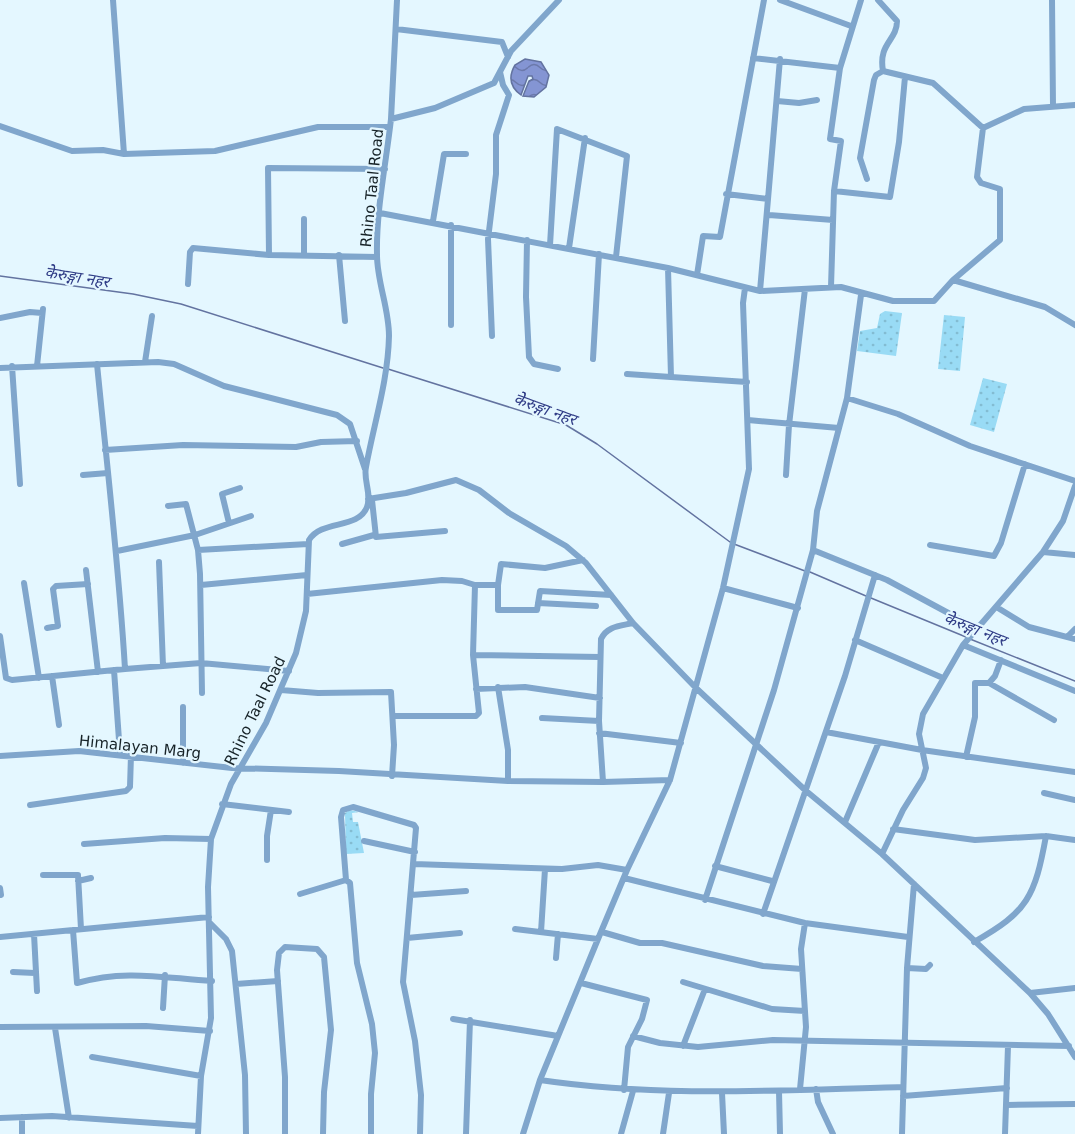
<svg xmlns="http://www.w3.org/2000/svg" width="1075" height="1134" viewBox="0 0 1075 1134" font-family="'DejaVu Sans','Noto Sans Devanagari',sans-serif">
<style>
.grass{fill:url(#grass-dots)}
.water{fill:url(#water-waves);stroke:#6373a0;stroke-width:1.5}
.lines{fill:none;stroke-linecap:round;stroke-linejoin:round}
.stream{stroke:#6373a0;stroke-width:1.5}
.minor{stroke:#80a6cc;stroke-width:6}
.labels{text-anchor:middle;dominant-baseline:central;stroke-width:4.5;stroke-linejoin:round;paint-order:stroke}
.street-label{font-size:15px;fill:#172328;stroke:#e4f7ff}
.water-label{font-size:16px;font-style:italic;fill:#303d87;stroke:#e4f7ff}
</style>
<defs>
<pattern id="grass-dots" width="8" height="8" patternUnits="userSpaceOnUse" patternTransform="scale(1.5)"><rect width="8" height="8" fill="#99dbf5"/><path d="M2 2h.1M6 6h.1" fill="none" stroke="#83bcd2" stroke-width="1.8" stroke-linecap="round"/></pattern>
<pattern id="water-waves" width="16" height="10" patternUnits="userSpaceOnUse" patternTransform="scale(1.5)"><rect width="16" height="10" fill="#8495d3"/><path d="M0 5q4-4 8 0t8 0" fill="none" stroke="#6b79ab"/></pattern>
</defs>
<rect width="100%" height="100%" fill="#e4f7ff"/>
<path class="grass" d="M 885,311 L 902,313 L 896,356 L 857,351 L 860,331 L 877,328 L 880,314 Z
M 944,315 L 965,317 L 960,371 L 938,369 Z
M 983,378 L 1007,384 L 994,432 L 970,425 Z
M 350,810 L 359,812 L 352,813 L 353,822 L 358,822 L 364,853 L 346,854 L 345,813 Z"/>
<path class="water" d="M 525,59 L 541,62 L 549,75 L 546,87 L 534,97 L 523,96 L 529,81 L 533,79 L 532,76 L 528,76 L 521,95 C 510,87 508,77 515,65 Z"/>
<g class="lines">
<path class="stream" d="M 0,276 L 133,294 L 181,304 L 383,368
M 388,369 L 566,425 L 597,444 L 730,542
M 734,544 L 805,571
M 810,572 L 866,596
M 871,598 L 966,637
M 970,639 L 1075,681"/>
<path class="minor" d="M 113,0 L 124,154
M 780,0 L 851,26
M 878,0 L 897,21 C 897,41 878,43 883,71 L 933,83 L 983,128 L 1024,109 L 1075,105
M 1052,0 L 1053,106
M 396,29 L 502,42 L 508,57
M 753,58 L 840,68
M 777,101 L 799,103 L 817,100
M 391,119 L 397,0
M 0,126 L 72,151 L 103,150 L 124,154 L 215,151 L 318,127 L 390,127
M 867,179 L 860,158 L 874,80 L 876,75 L 883,71
M 834,191 L 890,197 L 899,142 L 905,77
M 726,194 L 768,199 L 760,291
M 768,199 L 780,59
M 380,213 L 668,268 L 760,291 L 841,287 L 893,301 L 934,301 L 953,280 L 1045,307 L 1075,325
M 769,215 L 833,220
M 304,219 L 304,255
M 433,221 L 444,154 L 466,154
M 451,225 L 451,325
M 527,240 L 526,297 L 529,357 L 534,364 L 558,369
M 550,245 L 557,129 L 627,156 L 616,257
M 569,248 L 585,138
M 339,255 L 345,321
M 377,257 L 269,255 L 268,168 L 385,169
M 668,268 L 671,377 L 747,382
M 697,275 L 703,236 L 720,237 L 764,0
M 953,280 L 1000,240 L 1000,189 L 981,183 L 977,177 L 983,128
M 188,284 L 190,252 L 193,248 L 269,255
M 831,287 L 834,191 L 841,141 L 830,139 L 840,68 L 861,0
M 0,318 L 30,312 L 42,313
M 492,336 L 488,239 L 496,174 L 496,135 L 509,95 L 503,85 L 500,72
M 593,359 L 599,254
M 145,362 L 152,316
M 97,364 C 107,466 119,567 125,669 L 201,663 L 289,671
M 12,366 L 20,484
M 37,366 L 43,309
M 0,368 L 158,362 L 174,364 L 224,386 L 337,415 L 350,424 L 365,469
M 627,374 L 671,377
M 847,398 L 898,414 L 970,446 L 1075,481
M 748,420 L 839,428
M 105,450 L 183,445 L 296,447 L 321,442 L 357,441
M 83,475 L 108,473
M 786,475 L 789,425 L 805,289
M 368,499 L 406,493 L 456,480 L 479,490 L 509,513 L 566,546 L 586,563 L 633,623 L 696,688 L 805,790 L 882,854 L 1030,993 L 1048,1014 L 1075,1057
M 372,500 L 376,537 L 445,531
M 168,506 L 186,504 L 198,550 L 200,574 L 202,693
M 229,523 L 222,494 L 240,488
M 342,544 L 374,535
M 930,545 L 994,556 L 1001,543 L 1025,464
M 198,550 L 308,544
M 813,550 L 887,580 L 978,629
M 117,551 L 195,535 L 251,516
M 1043,552 L 1075,555
M 159,562 L 163,666
M 86,570 L 98,672
M 24,583 L 39,678
M 201,585 L 307,575
M 475,585 L 498,585 L 501,564 L 545,568 L 583,560
M 498,585 L 498,610 L 537,610 L 540,591 L 611,595
M 723,588 L 798,608
M 307,594 L 442,580 L 462,581 L 475,585 L 473,655 L 479,713 L 476,716 L 394,716
M 538,603 L 596,606
M 998,608 L 1029,627 L 1075,639
M 633,623 C 620,626 607,626 601,639 L 599,721 L 603,782 L 670,780
M 47,628 L 58,626 L 53,589 L 56,586 L 88,584
M 0,636 L 6,678 L 12,680 L 125,669
M 1068,636 L 1075,629
M 855,640 L 943,678
M 963,645 L 1075,691
M 473,655 L 600,657
M 114,670 L 120,754
M 52,676 L 59,725
M 989,683 L 995,676 L 1001,660
M 498,687 L 508,750 L 508,781
M 476,689 L 525,687 L 600,698
M 281,690 L 318,693 L 391,692 L 394,745 L 392,776
M 542,718 L 599,721
M 826,732 L 922,750 L 1075,772
M 599,733 L 681,743
M 0,756 L 79,751 L 232,768 L 339,771 L 508,781 L 603,782
M 966,757 L 975,717 L 975,683 L 989,683 L 1054,720
M 183,763 L 183,707
M 1044,793 L 1075,800
M 222,804 L 289,812
M 30,805 L 126,791 L 130,787 L 131,755
M 845,822 L 879,742
M 893,829 L 975,840 L 1046,836 L 1075,840
M 364,841 L 415,852
M 84,844 L 165,838 L 211,839
M 882,854 L 903,810 L 923,778 L 926,768 L 919,734 L 923,714 L 963,645 L 1043,552 L 1063,521 L 1075,486
M 267,860 L 267,836 L 271,810
M 414,864 L 562,869 L 598,865 L 627,870
M 715,866 L 772,881
M 43,875 L 78,875 L 81,929
M 624,878 L 805,923 L 908,937
M 78,881 L 91,878
M 0,888 L 1,895
M 300,894 L 346,880
M 411,895 L 466,891
M 705,900 L 774,690 L 813,550 L 817,511 L 847,398 L 861,295
M 763,914 L 845,676 L 875,575
M 209,922 L 226,939 L 232,951 L 245,1075 L 246,1134
M 515,929 L 598,939
M 73,930 L 77,983 C 126,969 163,978 212,981
M 541,932 L 545,869
M 602,932 L 640,943 L 662,943 L 763,966 L 802,969
M 34,934 L 37,991
M 0,937 L 209,917
M 407,938 L 460,933
M 974,942 C 1028,912 1035,896 1046,836
M 556,958 L 558,934
M 907,968 L 926,969 L 930,965
M 13,972 L 35,973
M 683,982 L 772,1009 L 805,1011
M 581,983 L 647,1000 L 642,1019 L 628,1047 L 624,1090
M 236,984 L 278,981
M 1030,993 L 1075,988
M 163,1008 L 165,975
M 453,1019 L 558,1036
M 0,1027 L 146,1026 L 210,1031
M 55,1028 L 69,1118
M 633,1036 L 660,1043 L 698,1047 L 773,1040 L 1069,1046
M 683,1046 L 705,989
M 92,1057 L 201,1076
M 540,1080 C 661,1098 781,1090 903,1087
M 800,1089 L 806,1027 L 801,949 L 805,923
M 816,1089 L 818,1102 L 833,1134
M 779,1091 L 780,1134
M 722,1093 L 724,1134
M 903,1096 L 1007,1088
M 1007,1105 L 1075,1104
M 22,1117 L 22,1134
M 0,1118 L 52,1116 L 198,1126
M 198,1134 L 201,1076 L 211,1018 L 208,887 L 211,839 L 231,784 L 266,723 L 296,653 L 306,611 L 309,540 C 322,519 358,530 367,507 C 372,494 363,480 366,467 C 374,423 388,381 389,336 C 389,308 377,282 377,255 C 376,210 386,164 391,119 L 435,108 L 494,83 L 511,51 L 559,0
M 285,1134 L 285,1077 L 277,970 L 279,953 L 285,947 L 317,949 L 324,957 L 331,1030 L 324,1092 L 323,1134
M 371,1134 L 371,1094 L 375,1053 L 372,1024 L 357,963 L 350,883 L 346,880 L 341,817 L 343,810 L 353,807 L 414,825 L 416,828 L 403,982 L 415,1041 L 421,1095 L 420,1134
M 466,1134 L 470,1020
M 523,1134 L 540,1080 L 598,939 L 627,870 L 670,780 L 723,588 L 749,469 L 743,303 L 745,288
M 621,1134 L 633,1091
M 663,1134 L 669,1093
M 902,1134 L 907,968 L 914,884
M 1005,1134 L 1008,1046"/>
</g>
<g class="labels">
<g class="street-label">
<text transform="translate(372 188) rotate(-84)">Rhino Taal Road</text>
<text transform="translate(255 711) rotate(-64)">Rhino Taal Road</text>
<text transform="translate(140 747) rotate(6)">Himalayan Marg</text>
</g>
<g class="water-label">
<text transform="translate(77 277) rotate(9)">केेरुङ्गा नहर</text>
<text transform="translate(545 409) rotate(20)">केेरुङ्गा नहर</text>
<text transform="translate(975 629) rotate(22)">केेरुङ्गा नहर</text>
</g>
</g>
</svg>
